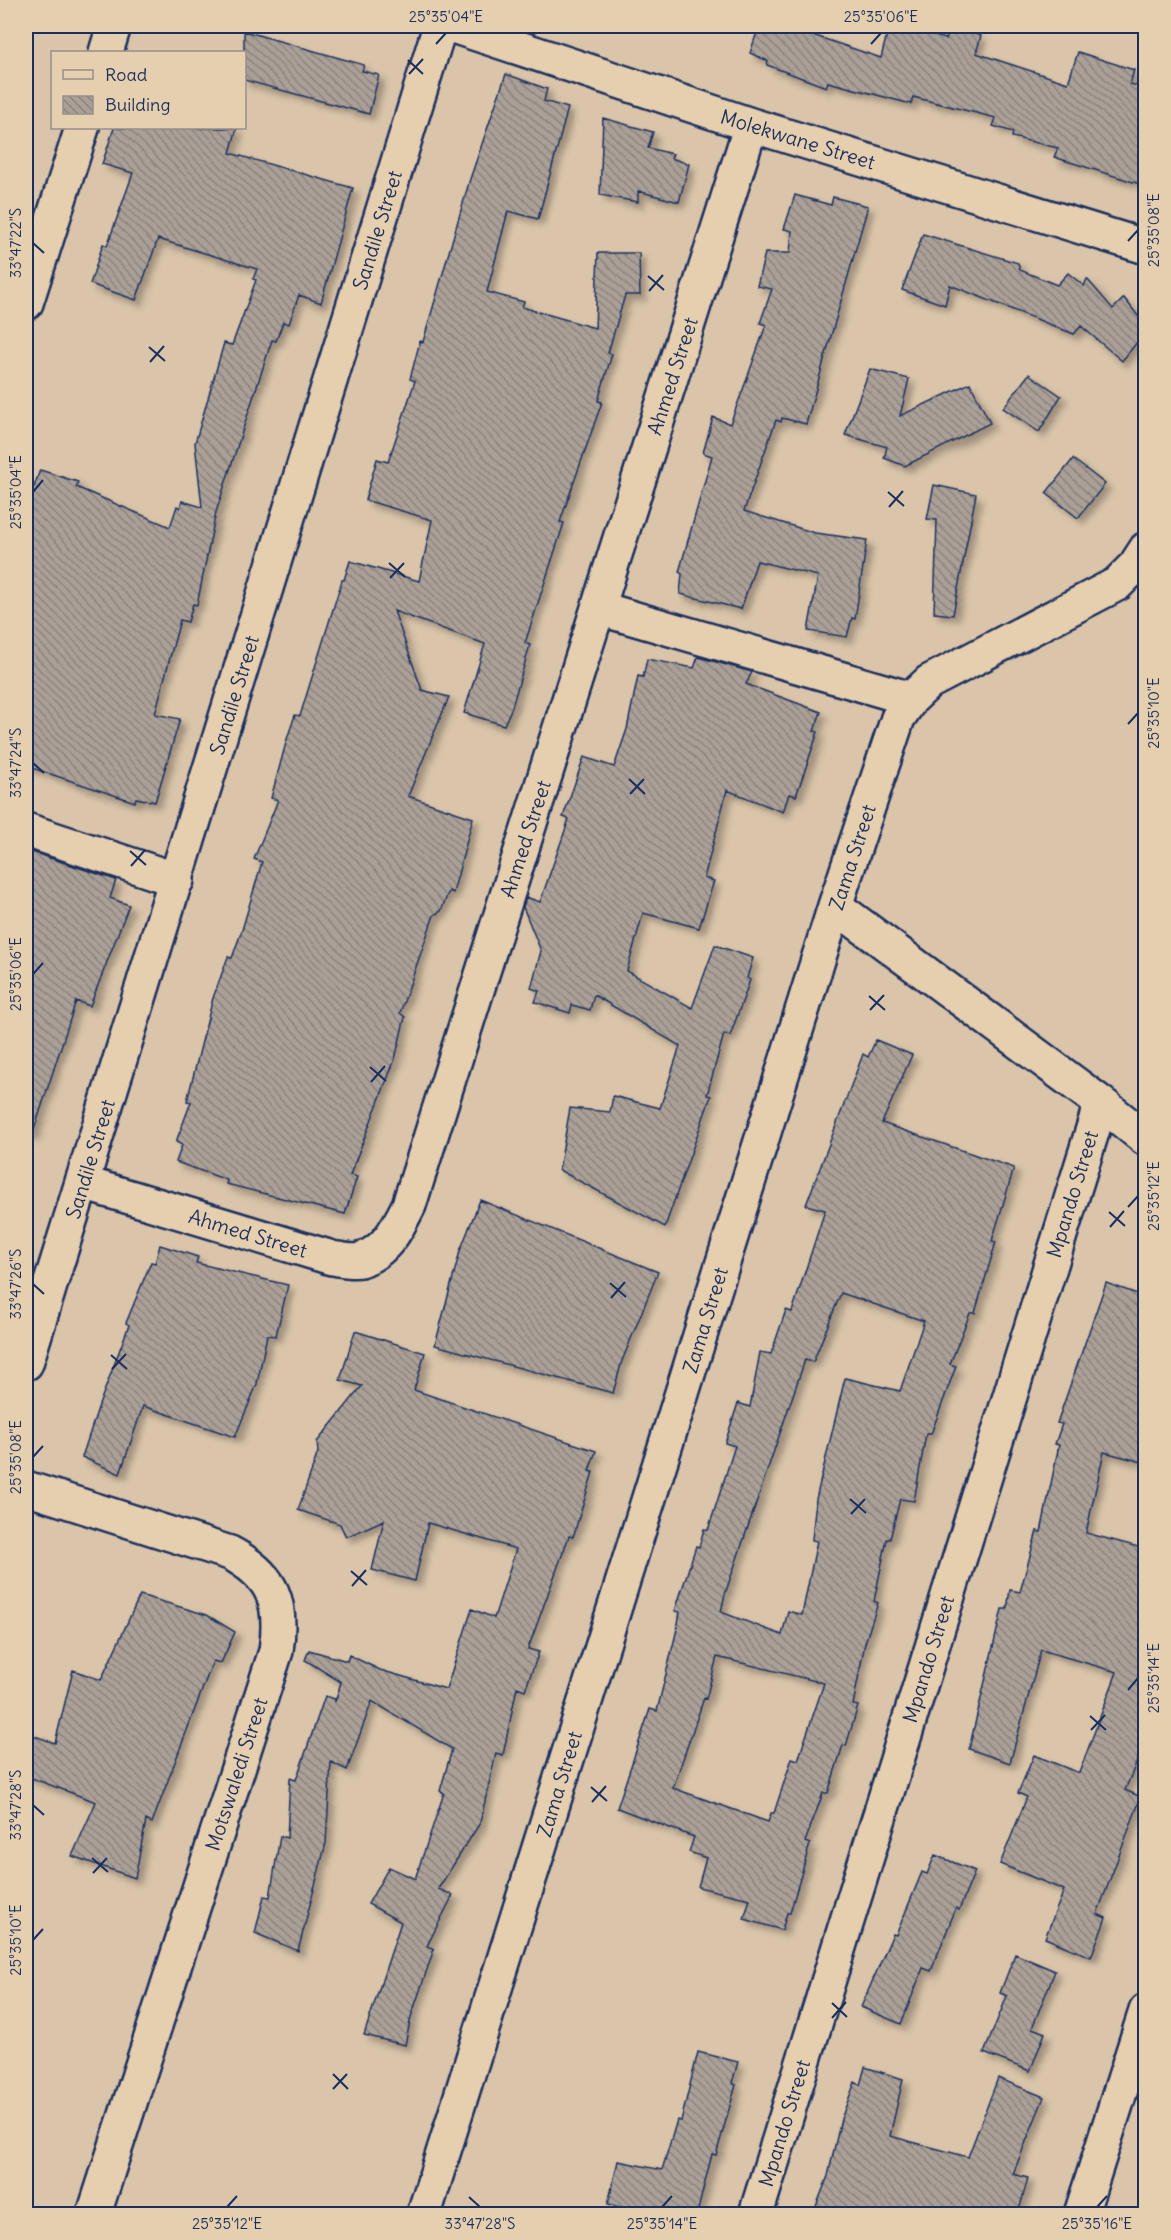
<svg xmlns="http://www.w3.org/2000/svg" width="1171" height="2240" viewBox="0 0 1171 2240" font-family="Delius,sans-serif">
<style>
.building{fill:url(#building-back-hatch);stroke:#1b2f5e;stroke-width:1.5;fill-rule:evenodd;filter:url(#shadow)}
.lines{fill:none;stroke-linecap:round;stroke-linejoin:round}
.minor-casing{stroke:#1b2f5e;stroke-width:38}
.minor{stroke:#e6cfaf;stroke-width:33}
.ticks{fill:none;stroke:#1b2f5e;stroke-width:2}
.labels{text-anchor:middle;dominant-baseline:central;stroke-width:5;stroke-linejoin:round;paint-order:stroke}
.street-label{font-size:20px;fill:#1b2f5e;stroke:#e6cfaf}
.neatline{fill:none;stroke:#1b2f5e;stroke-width:2}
.ticks-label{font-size:15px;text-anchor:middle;fill:#1b2f5e}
</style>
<defs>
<pattern id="building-back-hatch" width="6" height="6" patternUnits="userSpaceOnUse" patternTransform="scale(1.5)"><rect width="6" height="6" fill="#aaa097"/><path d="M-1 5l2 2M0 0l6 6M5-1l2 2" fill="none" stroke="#8a837e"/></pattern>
<filter id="shadow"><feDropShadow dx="5.5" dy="5.5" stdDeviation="3" flood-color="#0004"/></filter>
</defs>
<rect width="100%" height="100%" fill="#dac5aa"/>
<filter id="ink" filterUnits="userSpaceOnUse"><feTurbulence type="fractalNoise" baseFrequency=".0167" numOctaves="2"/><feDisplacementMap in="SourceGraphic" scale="12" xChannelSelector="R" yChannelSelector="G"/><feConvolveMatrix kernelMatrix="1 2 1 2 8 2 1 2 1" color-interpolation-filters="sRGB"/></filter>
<g filter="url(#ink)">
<path class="building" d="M 759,26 L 786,26 L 881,58 L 889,26 L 901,26 L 946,39 L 952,26 L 981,36 L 976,53 L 1068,83 L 1078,52 L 1134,70 L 1130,84 L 1146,88 L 1146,186 L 1054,157 L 1058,148 L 1012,137 L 1013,132 L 993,126 L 996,118 L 913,97 L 911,104 L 828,82 L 826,87 L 767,65 L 768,61 L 750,53 Z
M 244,31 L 364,65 L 362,71 L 379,75 L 369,114 L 244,80 Z
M 506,74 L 547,89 L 544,101 L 568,108 L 538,219 L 508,211 L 487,292 L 524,302 L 522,307 L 595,328 L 598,253 L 639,253 L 640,295 L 625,295 L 608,353 L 612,354 L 598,401 L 602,402 L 560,522 L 564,523 L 525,643 L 530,645 L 512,707 L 504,725 L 464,713 L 485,644 L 394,611 L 422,690 L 449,697 L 408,796 L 473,818 L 453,893 L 449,891 L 441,911 L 434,915 L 400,1013 L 405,1017 L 395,1059 L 350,1175 L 357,1177 L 345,1214 L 226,1184 L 227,1180 L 176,1162 L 182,1145 L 176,1142 L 191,1102 L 187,1101 L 213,998 L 228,957 L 232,958 L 242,930 L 262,862 L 254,859 L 278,800 L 271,798 L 287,739 L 295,715 L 300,716 L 342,580 L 344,580 L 350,561 L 419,581 L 432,520 L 365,500 L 377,459 L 388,462 L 415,381 L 410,379 L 420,341 L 423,342 L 470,179 Z
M 603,118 L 653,132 L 648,148 L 673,154 L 671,158 L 689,164 L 679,202 L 638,191 L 638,202 L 600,195 Z
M 114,128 L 237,128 L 230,153 L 353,188 L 321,303 L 299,295 L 289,324 L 283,322 L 276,341 L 272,340 L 216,512 L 197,605 L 193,604 L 188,622 L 180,620 L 155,714 L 180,719 L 155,802 L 136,798 L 135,802 L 26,766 L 26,484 L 34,487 L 40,470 L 78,482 L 76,487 L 170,527 L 177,506 L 180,508 L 182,501 L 202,507 L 195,443 L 224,343 L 232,345 L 256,280 L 253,279 L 257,269 L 158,239 L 136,300 L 90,284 L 103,244 L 107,246 L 133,173 L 102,164 Z
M 795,195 L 831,205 L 833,197 L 868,206 L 806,424 L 782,418 L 781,422 L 776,420 L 744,511 L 815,533 L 867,540 L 855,619 L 852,618 L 847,637 L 808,631 L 818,576 L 757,561 L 741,609 L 680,594 L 682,574 L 679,572 L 712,456 L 703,453 L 713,417 L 730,424 L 745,384 L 766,325 L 760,323 L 772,289 L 757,286 L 765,253 L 790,253 L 792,231 L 784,229 Z
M 923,234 L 1018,263 L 1020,270 L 1057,285 L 1068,273 L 1084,286 L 1087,279 L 1113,309 L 1124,298 L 1146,326 L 1146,331 L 1122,361 L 1081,326 L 1074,334 L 950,285 L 945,305 L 902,290 Z
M 870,369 L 909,379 L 900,416 L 970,383 L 990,423 L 905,466 L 884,458 L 887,447 L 845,435 Z
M 1029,374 L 1061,396 L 1039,432 L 1003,408 Z
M 1073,459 L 1105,484 L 1078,518 L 1046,493 Z
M 934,485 L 976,494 L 953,615 L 934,613 L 937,520 L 927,519 Z
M 698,657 L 752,672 L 746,684 L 821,712 L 814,731 L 818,732 L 796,796 L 789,794 L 783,812 L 727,790 L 704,878 L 714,881 L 699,928 L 643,913 L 627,971 L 692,1008 L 715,945 L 753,958 L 747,978 L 750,980 L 730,1036 L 724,1034 L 707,1095 L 711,1096 L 665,1227 L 559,1170 L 570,1108 L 610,1112 L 613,1096 L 660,1108 L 680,1046 L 594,995 L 590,1010 L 572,1005 L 570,1013 L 535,1002 L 539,991 L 531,988 L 541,951 L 523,907 L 526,897 L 540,902 L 569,819 L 563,817 L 584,757 L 614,767 L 627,729 L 638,676 L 643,677 L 647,659 L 694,668 Z
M 26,850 L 116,880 L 110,898 L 129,905 L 90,1006 L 76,1001 L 32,1136 L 26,1134 Z
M 876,1040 L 912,1055 L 882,1123 L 1014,1168 L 992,1241 L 996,1242 L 975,1313 L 970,1313 L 950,1364 L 956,1366 L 931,1434 L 926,1434 L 914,1501 L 900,1499 L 890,1539 L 887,1539 L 874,1601 L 878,1603 L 865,1643 L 853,1705 L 858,1706 L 846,1746 L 843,1745 L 828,1793 L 823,1793 L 805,1842 L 810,1844 L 790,1913 L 787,1913 L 782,1930 L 744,1919 L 750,1899 L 698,1887 L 706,1858 L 689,1852 L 694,1837 L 617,1808 L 650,1709 L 657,1711 L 677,1629 L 680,1612 L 675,1611 L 696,1546 L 699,1547 L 704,1529 L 708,1530 L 735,1446 L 725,1443 L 738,1403 L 750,1407 L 760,1352 L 771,1354 L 786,1310 L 792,1312 L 825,1210 L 806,1205 L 863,1054 L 868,1057 ZM 841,1293 L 924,1321 L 900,1391 L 845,1378 L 816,1499 L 812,1540 L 817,1541 L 802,1615 L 788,1611 L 782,1635 L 721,1612 L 725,1594 L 805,1360 L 813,1362 ZM 717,1657 L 824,1683 L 798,1760 L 792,1758 L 774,1813 L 771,1813 L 768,1822 L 673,1788 L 704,1698 L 706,1699 Z
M 480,1200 L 658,1272 L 622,1361 L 613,1393 L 435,1345 L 460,1251 Z
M 160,1245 L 198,1257 L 196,1263 L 288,1285 L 276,1336 L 267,1335 L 257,1384 L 235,1437 L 143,1406 L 120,1474 L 82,1457 L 99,1405 L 129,1325 L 126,1323 L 151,1262 L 155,1263 Z
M 1106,1283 L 1146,1297 L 1146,1463 L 1104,1452 L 1086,1533 L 1146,1549 L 1146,1740 L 1125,1790 L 1141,1797 L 1097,1914 L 1106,1918 L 1091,1957 L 1045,1938 L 1064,1890 L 1000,1864 L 1027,1797 L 1018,1793 L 1034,1755 L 1079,1773 L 1117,1672 L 1041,1650 L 1010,1763 L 969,1749 L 1002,1609 L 1007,1609 L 1010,1590 L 1020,1592 L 1037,1531 L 1041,1532 L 1059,1445 L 1055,1444 L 1062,1424 L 1057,1423 Z
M 355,1331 L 425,1353 L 414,1390 L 596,1451 L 589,1471 L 593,1472 L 573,1537 L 569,1536 L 528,1649 L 539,1652 L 525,1690 L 517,1687 L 503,1755 L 496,1753 L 480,1823 L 438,1889 L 453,1895 L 427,1946 L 434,1949 L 411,2017 L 405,2045 L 364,2035 L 401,1922 L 368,1904 L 389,1867 L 415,1879 L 444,1793 L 440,1791 L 452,1749 L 372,1701 L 347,1770 L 331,1762 L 326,1843 L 298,1951 L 255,1933 L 264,1896 L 270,1897 L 280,1836 L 287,1838 L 290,1778 L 296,1780 L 325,1696 L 335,1699 L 335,1702 L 341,1682 L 305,1660 L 309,1650 L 347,1661 L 349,1655 L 380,1670 L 446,1689 L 472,1609 L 494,1618 L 516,1549 L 428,1523 L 415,1581 L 372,1570 L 384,1520 L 346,1537 L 340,1524 L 298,1510 L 318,1452 L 317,1442 L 362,1386 L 340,1380 Z
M 140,1595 L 207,1615 L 235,1632 L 221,1663 L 213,1661 L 152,1823 L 146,1820 L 135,1878 L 72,1856 L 96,1802 L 26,1776 L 26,1733 L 55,1743 L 73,1670 L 101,1680 Z
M 935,1855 L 975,1871 L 959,1910 L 956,1908 L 931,1971 L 923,1968 L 901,2024 L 861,2007 L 893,1934 L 896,1935 L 922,1872 L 927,1874 Z
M 1015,1954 L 1055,1971 L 1032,2028 L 1045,2033 L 1030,2071 L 984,2053 L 1007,1996 L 1000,1993 Z
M 698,2052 L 738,2062 L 732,2083 L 736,2085 L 716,2155 L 712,2154 L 697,2214 L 648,2214 L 608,2204 L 618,2161 L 662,2170 L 677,2120 L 681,2121 Z
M 865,2067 L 903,2079 L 890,2136 L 968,2157 L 998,2078 L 1044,2097 L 1013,2174 L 1028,2178 L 1018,2214 L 813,2214 L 828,2176 L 841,2119 L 855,2082 L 860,2085 Z"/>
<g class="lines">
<defs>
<path id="minor" d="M 453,26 L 751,125 L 1146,247
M 106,52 L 114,26
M 26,303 L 82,128
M 598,608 L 911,699
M 26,830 L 177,880
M 835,906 L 1101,1103 L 1146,1139
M 83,1183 L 332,1258 C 340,1259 352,1262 360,1260 C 386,1252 398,1227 409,1205 L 751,125
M 26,1363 L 440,26
M 26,1488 L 230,1553 C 274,1576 283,1603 276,1651 L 94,2214
M 424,2214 L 835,906 L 898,718 L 911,699 L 929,682 L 1117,584 L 1135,566 L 1146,549
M 756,2214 L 1101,1103
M 1081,2214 L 1146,2011"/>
</defs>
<use href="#minor" class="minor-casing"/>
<use href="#minor" class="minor"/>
</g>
</g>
<path class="ticks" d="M 436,44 L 446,33M 871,44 L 881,33M 408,60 L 423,74M 409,74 L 423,59M 1128,241 L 1138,230M 33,243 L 44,253M 648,276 L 664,290M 649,291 L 663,275M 149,347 L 165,361M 150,362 L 164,346M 33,492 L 43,480M 888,492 L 904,506M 889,507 L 903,491M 389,563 L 405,577M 390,578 L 404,563M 1128,724 L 1138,713M 33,763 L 44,773M 629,779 L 645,794M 630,794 L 644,779M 130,851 L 146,865M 131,866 L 145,850M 33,974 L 43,963M 869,996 L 885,1010M 870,1010 L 884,995M 370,1067 L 386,1081M 371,1082 L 385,1066M 1128,1207 L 1138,1196M 1109,1212 L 1125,1226M 1110,1227 L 1124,1211M 610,1283 L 626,1297M 33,1284 L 44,1294M 611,1298 L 625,1282M 111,1355 L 127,1369M 112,1369 L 126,1354M 33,1457 L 43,1446M 850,1499 L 866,1513M 851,1514 L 865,1499M 351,1571 L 367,1585M 352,1586 L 366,1570M 1128,1690 L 1138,1678M 1090,1716 L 1106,1730M 1091,1730 L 1105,1715M 591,1787 L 607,1801M 592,1802 L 606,1786M 33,1805 L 44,1815M 92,1858 L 108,1872M 93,1873 L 107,1858M 33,1940 L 43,1929M 832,2003 L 847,2017M 832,2018 L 846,2002M 333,2074 L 348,2089M 333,2089 L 347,2074M 469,2197 L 480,2207M 227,2207 L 237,2196M 662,2207 L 672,2196M 1097,2207 L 1107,2196"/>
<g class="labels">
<g class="street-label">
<text transform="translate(798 139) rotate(17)">Molekwane Street</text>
<text transform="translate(377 230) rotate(-73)">Sandile Street</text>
<text transform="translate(672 376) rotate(-72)">Ahmed Street</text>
<text transform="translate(234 695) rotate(-73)">Sandile Street</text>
<text transform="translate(525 839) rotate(-72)">Ahmed Street</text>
<text transform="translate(852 857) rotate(-72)">Zama Street</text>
<text transform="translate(90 1159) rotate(-73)">Sandile Street</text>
<text transform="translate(1072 1194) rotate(-73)">Mpando Street</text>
<text transform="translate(248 1233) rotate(17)">Ahmed Street</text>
<text transform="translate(705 1320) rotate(-73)">Zama Street</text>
<text transform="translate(928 1659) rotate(-73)">Mpando Street</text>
<text transform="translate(236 1774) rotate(-72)">Motswaledi Street</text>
<text transform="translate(559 1784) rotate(-73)">Zama Street</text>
<text transform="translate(784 2123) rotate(-73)">Mpando Street</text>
</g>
</g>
<rect width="1171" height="2240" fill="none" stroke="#e6cfaf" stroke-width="66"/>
<rect x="51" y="51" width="195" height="78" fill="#e6cfaf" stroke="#958f8f" stroke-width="1.5"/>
<rect x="63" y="70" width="30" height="9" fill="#e6cfaf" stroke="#958f8f" stroke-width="1.5"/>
<text x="105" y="81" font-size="18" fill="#1b2f5e">Road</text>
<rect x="63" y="96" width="30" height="18" fill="url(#building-back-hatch)" stroke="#958f8f" stroke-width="1.5"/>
<text x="105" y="111" font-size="18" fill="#1b2f5e">Building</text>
<rect x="33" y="33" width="1105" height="2174" class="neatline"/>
<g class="ticks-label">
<text x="446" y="22">25°35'04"E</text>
<text x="881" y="22">25°35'06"E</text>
<text transform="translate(1154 230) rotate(-90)" y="5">25°35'08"E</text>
<text transform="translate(16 243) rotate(-90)" y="5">33°47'22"S</text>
<text transform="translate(16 492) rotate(-90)" y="5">25°35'04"E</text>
<text transform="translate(1154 713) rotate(-90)" y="5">25°35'10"E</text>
<text transform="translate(16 763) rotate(-90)" y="5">33°47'24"S</text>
<text transform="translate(16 974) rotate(-90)" y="5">25°35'06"E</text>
<text transform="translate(1154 1196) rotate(-90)" y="5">25°35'12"E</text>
<text transform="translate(16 1284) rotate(-90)" y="5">33°47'26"S</text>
<text transform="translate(16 1457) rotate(-90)" y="5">25°35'08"E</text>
<text transform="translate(1154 1678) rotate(-90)" y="5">25°35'14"E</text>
<text transform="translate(16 1805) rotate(-90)" y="5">33°47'28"S</text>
<text transform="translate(16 1940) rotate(-90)" y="5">25°35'10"E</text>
<text x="227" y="2229">25°35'12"E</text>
<text x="480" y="2229">33°47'28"S</text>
<text x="662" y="2229">25°35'14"E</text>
<text x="1097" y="2229">25°35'16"E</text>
</g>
</svg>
